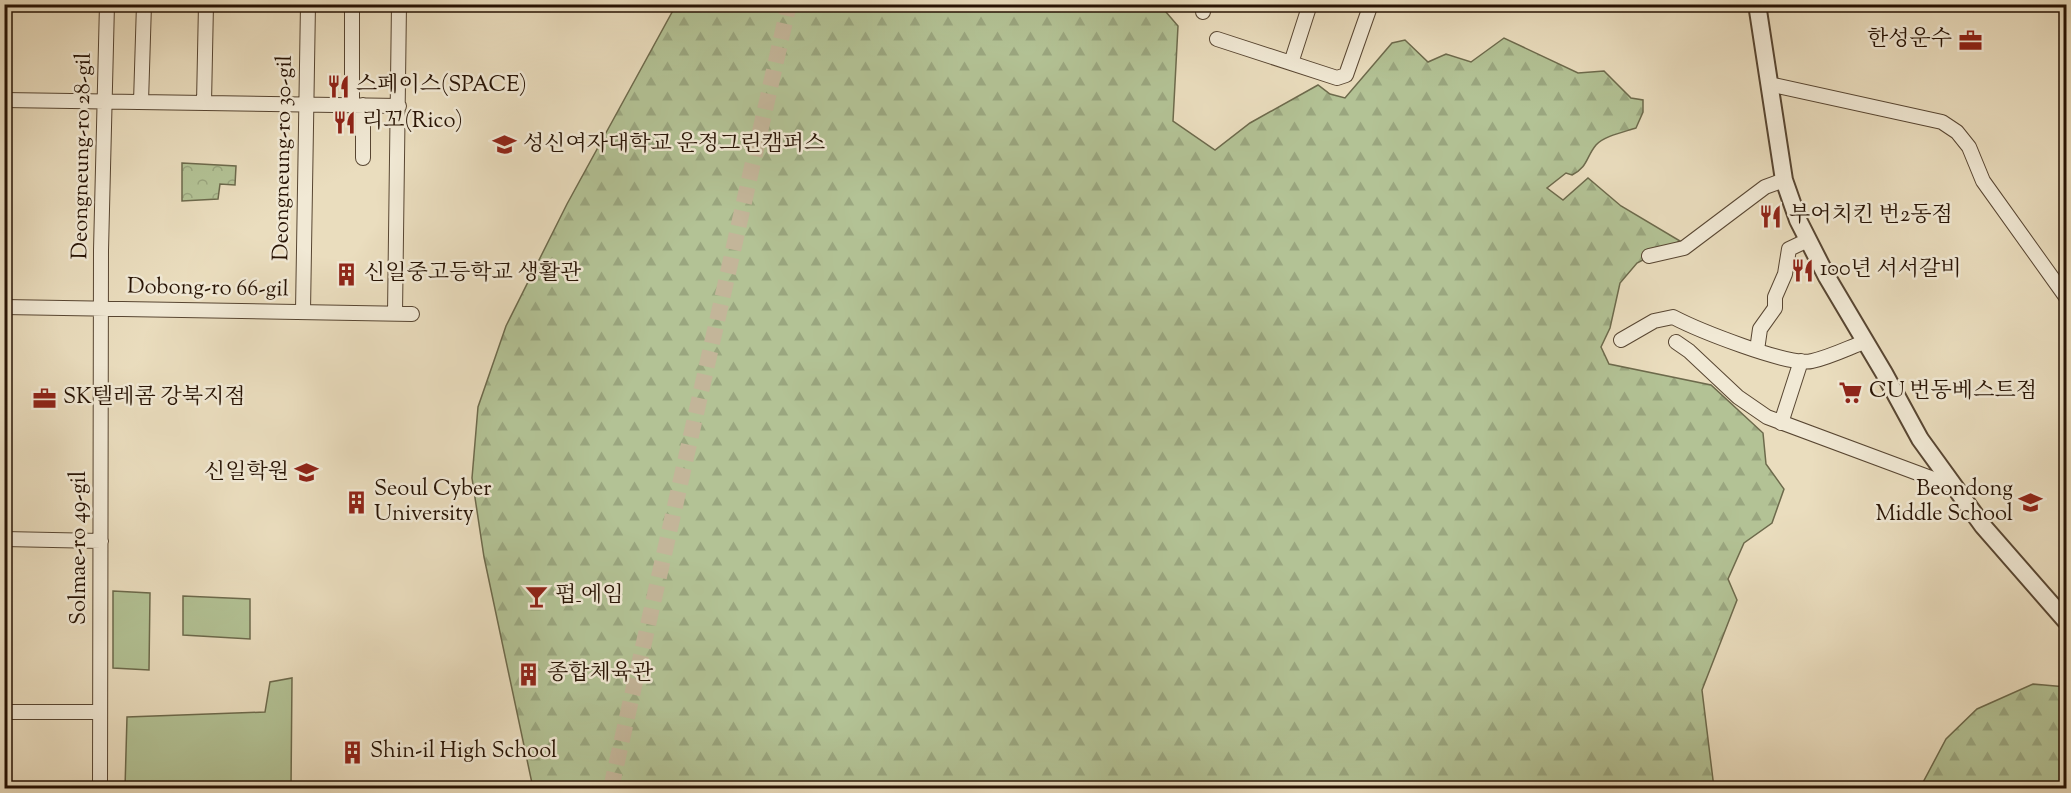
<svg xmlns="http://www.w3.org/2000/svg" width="2071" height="793" viewBox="0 0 2071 793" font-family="'Sorts Mill Goudy','Noto Serif KR',serif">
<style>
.forest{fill:url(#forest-firs);stroke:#6d6a4c;stroke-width:1.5}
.park{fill:url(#park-crowns);stroke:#6d6a4c;stroke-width:1.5}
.pitch{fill:#b3c295;stroke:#6d6a4c;stroke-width:1.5}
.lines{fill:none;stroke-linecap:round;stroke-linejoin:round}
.tertiary-tunnel{stroke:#c3b599;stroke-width:16;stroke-dasharray:16 8;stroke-linecap:butt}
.minor-casing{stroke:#584632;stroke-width:16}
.tertiary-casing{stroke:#584632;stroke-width:20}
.minor{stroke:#f1e9d5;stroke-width:14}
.tertiary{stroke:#f1e9d5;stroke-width:16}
.labels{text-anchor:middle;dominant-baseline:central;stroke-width:5;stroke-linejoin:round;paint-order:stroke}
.poi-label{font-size:22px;fill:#271304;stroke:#f1e9d5;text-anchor:start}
.street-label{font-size:22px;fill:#271304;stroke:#f1e9d5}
</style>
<defs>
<pattern id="forest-firs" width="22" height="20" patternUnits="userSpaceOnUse" patternTransform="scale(1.5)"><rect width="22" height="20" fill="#b3c295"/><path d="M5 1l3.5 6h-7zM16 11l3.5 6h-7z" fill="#9aa67f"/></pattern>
<pattern id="park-crowns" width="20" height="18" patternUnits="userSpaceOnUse" patternTransform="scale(1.5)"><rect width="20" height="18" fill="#b3c295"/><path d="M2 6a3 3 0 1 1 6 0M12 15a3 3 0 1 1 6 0" fill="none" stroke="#9aa67f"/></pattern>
</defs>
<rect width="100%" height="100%" fill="#eaddbe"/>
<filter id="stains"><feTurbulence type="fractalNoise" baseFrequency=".00333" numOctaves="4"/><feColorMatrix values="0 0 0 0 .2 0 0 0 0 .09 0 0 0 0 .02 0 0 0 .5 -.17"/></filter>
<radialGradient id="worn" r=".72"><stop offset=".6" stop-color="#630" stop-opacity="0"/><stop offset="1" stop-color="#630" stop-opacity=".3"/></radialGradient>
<path class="forest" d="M 676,5 L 1160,5 L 1178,26 L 1173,121 L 1215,150 L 1250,123 L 1318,85 L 1330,94 L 1345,98 L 1392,43 L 1405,40 L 1428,62 L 1446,54 L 1471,62 L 1504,38 L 1578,73 L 1604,71 L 1631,98 L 1643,100 L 1643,112 L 1636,128 C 1624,132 1604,136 1596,145 C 1586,157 1588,167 1572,175 L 1566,173 L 1547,188 L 1563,200 L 1588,178 L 1621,206 L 1680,241 L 1637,263 L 1620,283 L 1610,328 L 1601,347 L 1609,364 L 1711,385 L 1763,433 L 1766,464 L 1784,489 L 1772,523 L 1744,543 L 1728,579 L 1737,600 L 1702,690 L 1714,788 L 533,788 L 484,557 L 472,478 L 478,407 L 506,326 L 567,204 Z
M 2033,684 L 2066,687 L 2066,788 L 1920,788 L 1946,739 L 1977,709 Z"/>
<path class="park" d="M 182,163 L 236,166 L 235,185 L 220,184 L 218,199 L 182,201 Z"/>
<path class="pitch" d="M 113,591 L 150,593 L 149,670 L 113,668 Z
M 183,596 L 250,599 L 250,639 L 183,635 Z
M 292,678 L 291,788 L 125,788 L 127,717 L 265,712 L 270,682 Z"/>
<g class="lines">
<path class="tertiary-tunnel" d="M 611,788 L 789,4"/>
<defs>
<path id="minor" d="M 1203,12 L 1204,4
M 1217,39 L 1337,78 L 1346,75 L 1371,4
M 1291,63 L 1310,4
M 1769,84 L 1942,122 L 1957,132 L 1969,147 L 1983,181 L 2066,297
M 4,100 L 399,106
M 141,102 L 144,4
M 204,103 L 206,4
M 352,105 L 352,4
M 363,105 L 363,158
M 1649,256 L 1684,248 L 1765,187 L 1784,180
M 4,307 L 412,314
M 303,311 L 308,4
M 395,313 L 399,4
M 1621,340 L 1654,321 L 1673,317 C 1696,329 1789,367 1812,361 C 1830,357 1848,348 1864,342
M 1676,342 L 1689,351 L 1738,397 L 1767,417 L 1955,487
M 1757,350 L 1760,329 L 1775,308 L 1775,297 L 1785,274 L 1789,249 L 1808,240
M 1781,423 L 1801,361
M 4,539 L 101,541
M 4,712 L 100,712
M 100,788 L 101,250 L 107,4"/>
<path id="tertiary" d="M 1757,4 L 1784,180 L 1798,220 L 1827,277 L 1884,373 L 1920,439 L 1983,526 L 2066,621"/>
</defs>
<use href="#minor" class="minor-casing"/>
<use href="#tertiary" class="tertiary-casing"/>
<use href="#minor" class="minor"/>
<use href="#tertiary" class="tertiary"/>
</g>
<defs>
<symbol id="office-bare" viewBox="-9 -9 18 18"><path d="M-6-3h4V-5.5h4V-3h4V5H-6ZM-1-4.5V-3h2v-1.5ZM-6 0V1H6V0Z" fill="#8f2418" stroke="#f1e9d5" stroke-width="2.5" paint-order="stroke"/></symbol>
<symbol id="restaurant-bare" viewBox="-9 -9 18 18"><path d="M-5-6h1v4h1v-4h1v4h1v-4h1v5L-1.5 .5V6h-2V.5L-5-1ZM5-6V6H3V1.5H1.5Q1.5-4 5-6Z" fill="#8f2418" stroke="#f1e9d5" stroke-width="2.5" paint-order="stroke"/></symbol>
<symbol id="university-bare" viewBox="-9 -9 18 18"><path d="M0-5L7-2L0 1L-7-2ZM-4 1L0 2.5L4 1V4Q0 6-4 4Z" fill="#8f2418" stroke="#f1e9d5" stroke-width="2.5" paint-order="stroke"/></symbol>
<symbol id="building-bare" viewBox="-9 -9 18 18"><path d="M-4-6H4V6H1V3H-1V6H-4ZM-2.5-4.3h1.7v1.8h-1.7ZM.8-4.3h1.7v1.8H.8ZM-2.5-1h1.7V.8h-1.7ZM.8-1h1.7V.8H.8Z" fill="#8f2418" stroke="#f1e9d5" stroke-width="2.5" paint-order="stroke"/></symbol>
<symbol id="supermarket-bare" viewBox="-9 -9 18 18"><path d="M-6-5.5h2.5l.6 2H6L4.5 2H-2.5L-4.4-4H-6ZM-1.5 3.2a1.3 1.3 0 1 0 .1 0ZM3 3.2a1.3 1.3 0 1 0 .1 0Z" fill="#8f2418" stroke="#f1e9d5" stroke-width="2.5" paint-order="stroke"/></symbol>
<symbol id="school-bare" viewBox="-9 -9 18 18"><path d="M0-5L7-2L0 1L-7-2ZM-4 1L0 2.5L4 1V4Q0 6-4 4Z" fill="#8f2418" stroke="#f1e9d5" stroke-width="2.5" paint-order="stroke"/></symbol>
<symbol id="bar-bare" viewBox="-9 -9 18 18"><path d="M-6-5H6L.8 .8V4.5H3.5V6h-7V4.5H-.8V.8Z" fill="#8f2418" stroke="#f1e9d5" stroke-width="2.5" paint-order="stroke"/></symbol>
</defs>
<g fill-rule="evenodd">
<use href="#office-bare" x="1954" y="24" width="33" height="33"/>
<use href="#restaurant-bare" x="322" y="70" width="33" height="33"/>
<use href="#restaurant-bare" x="328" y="106" width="33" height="33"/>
<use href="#university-bare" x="488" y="128" width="33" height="33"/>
<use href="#restaurant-bare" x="1754" y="200" width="33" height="33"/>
<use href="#restaurant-bare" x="1786" y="254" width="33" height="33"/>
<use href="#building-bare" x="330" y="258" width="33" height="33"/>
<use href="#supermarket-bare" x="1834" y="376" width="33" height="33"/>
<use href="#office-bare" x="28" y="382" width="33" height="33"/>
<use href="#school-bare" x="290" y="456" width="33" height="33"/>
<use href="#building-bare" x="340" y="486" width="33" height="33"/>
<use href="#school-bare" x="2014" y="486" width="33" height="33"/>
<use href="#bar-bare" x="520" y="580" width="33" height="33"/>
<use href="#building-bare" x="512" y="658" width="33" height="33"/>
<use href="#building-bare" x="336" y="736" width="33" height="33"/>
</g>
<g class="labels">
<g class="poi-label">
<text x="1952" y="40" text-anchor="end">한성운수</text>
<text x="356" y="86">스페이스(SPACE)</text>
<text x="362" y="122">리꼬(Rico)</text>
<text x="523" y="145">성신여자대학교 운정그린캠퍼스</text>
<text x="1789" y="216">부어치킨 번2동점</text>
<text x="1820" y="270">100년 서서갈비</text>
<text x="364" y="274">신일중고등학교 생활관</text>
<text x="1869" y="392">CU 번동베스트점</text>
<text x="63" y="398">SK텔레콤 강북지점</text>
<text x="289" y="473" text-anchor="end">신일학원</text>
<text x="374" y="490">Seoul Cyber<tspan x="374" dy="25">University</tspan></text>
<text x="2013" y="490" text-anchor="end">Beondong<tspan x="2013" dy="25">Middle School</tspan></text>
<text x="555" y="596">펍_에임</text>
<text x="547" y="674">종합체육관</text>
<text x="370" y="752">Shin-il High School</text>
</g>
<g class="street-label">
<text transform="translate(83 156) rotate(-89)">Deongneung-ro 28-gil</text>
<text transform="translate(284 158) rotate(-89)">Deongneung-ro 30-gil</text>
<text transform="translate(208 289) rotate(1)">Dobong-ro 66-gil</text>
<text transform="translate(80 548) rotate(-90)">Solmae-ro 49-gil</text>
</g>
</g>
<rect width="2071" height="793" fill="none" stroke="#eaddbe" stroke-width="24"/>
<rect x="6" y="6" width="2059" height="781" fill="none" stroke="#271304" stroke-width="3"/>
<rect x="12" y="12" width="2047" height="769" fill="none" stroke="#271304" stroke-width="1.5"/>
<rect width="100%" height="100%" filter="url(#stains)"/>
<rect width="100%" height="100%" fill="url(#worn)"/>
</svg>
